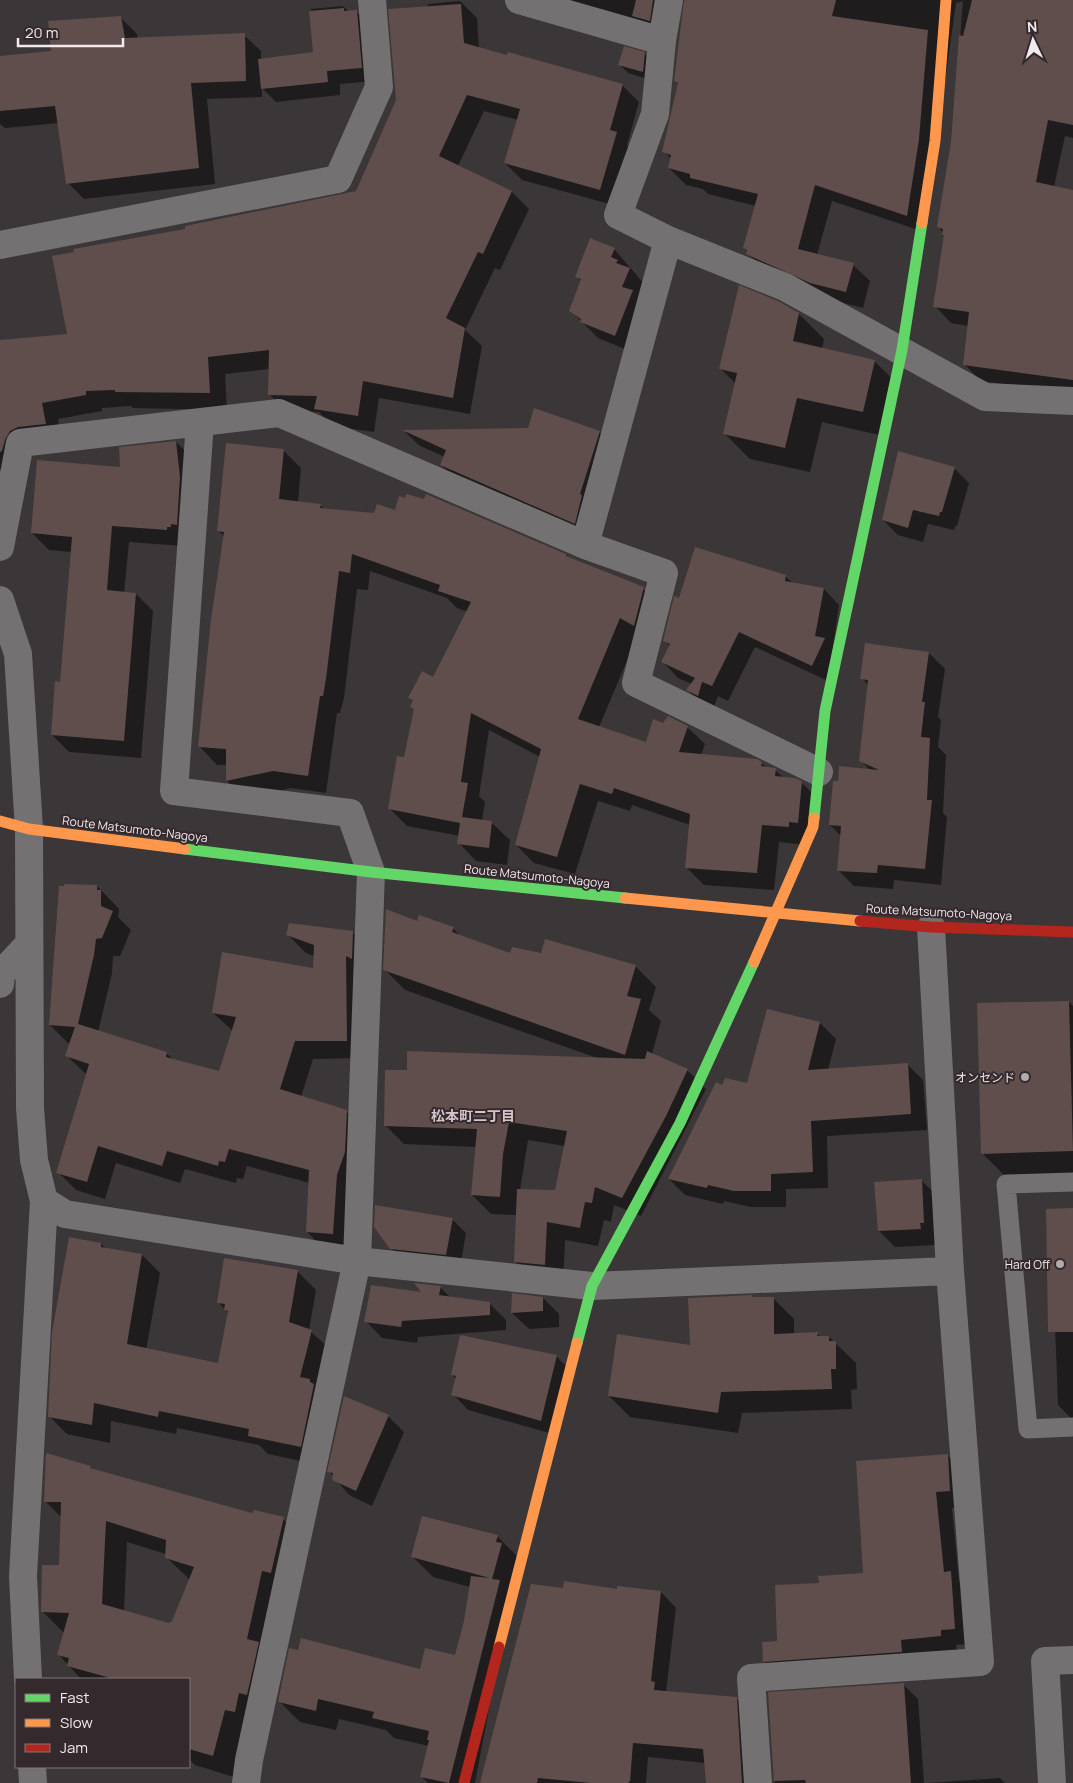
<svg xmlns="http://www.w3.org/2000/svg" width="1073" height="1783" viewBox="0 0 1073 1783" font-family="Manrope,'Noto Sans JP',sans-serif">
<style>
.shadow{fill:#0007;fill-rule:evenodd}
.building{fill:#604e4c;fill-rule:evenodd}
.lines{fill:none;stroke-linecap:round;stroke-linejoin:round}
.lane{stroke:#737172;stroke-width:19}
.street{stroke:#737172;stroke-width:28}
.fast{stroke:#63d668;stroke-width:11}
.slow{stroke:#ff974d;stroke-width:11}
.jam{stroke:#b3261e;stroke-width:11}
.poi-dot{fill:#b1abad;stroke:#34292c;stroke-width:2}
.labels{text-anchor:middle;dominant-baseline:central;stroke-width:4;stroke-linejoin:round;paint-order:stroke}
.street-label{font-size:12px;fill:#f1eaec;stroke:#34292c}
.poi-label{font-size:12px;fill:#f1eaec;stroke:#34292c;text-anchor:end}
.neighbourhood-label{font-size:14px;font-weight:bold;fill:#d4c5c9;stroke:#34292c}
</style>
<rect width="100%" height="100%" fill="#3b3637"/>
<path class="shadow" d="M 549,0 L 1073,0 L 1073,138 L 1065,136 L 1054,187 L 1073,191 L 1073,396 L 1065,392 L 981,381 L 964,364 L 969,326 L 951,323 L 935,306 L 945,236 L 939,227 L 952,142 L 963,1 L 956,3 L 924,232 L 832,201 L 817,255 L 853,265 L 870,281 L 863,308 L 828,299 L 764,271 L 744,248 L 756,206 L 708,194 L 703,189 L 686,185 L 669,168 L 671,159 L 664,151 L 679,85 L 675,81 L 686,1 L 680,2 L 666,37 Z
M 460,1 L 477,18 L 479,49 L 622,85 L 639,102 L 627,145 L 633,150 L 617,206 L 522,180 L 505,163 L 518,120 L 484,111 L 458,166 L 512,192 L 529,209 L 500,270 L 495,268 L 465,330 L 482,346 L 470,414 L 379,398 L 374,432 L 332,426 L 319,412 L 286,411 L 269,394 L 270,369 L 225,374 L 227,410 L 133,408 L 131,406 L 102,408 L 102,411 L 58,419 L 62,441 L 36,444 L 19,468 L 0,470 L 0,341 L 69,336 L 186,230 L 357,192 L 397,100 L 428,4 Z
M 343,6 L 349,12 L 357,12 L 370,25 L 375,81 L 340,84 L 340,95 L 276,102 L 262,88 L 262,97 L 207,99 L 215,184 L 84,199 L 68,183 L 59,123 L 5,128 L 0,124 L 0,57 L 52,52 L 121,18 L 137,34 L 138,39 L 244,35 L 261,51 L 261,59 L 314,54 L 311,9 Z
M 645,54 L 653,62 L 651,80 L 628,73 L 620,65 Z
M 614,249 L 646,286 L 632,352 L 598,338 L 570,310 L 582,281 L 576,276 Z
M 799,314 L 824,339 L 822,349 L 874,361 L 900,386 L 888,437 L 822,422 L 810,472 L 750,459 L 725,434 L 736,384 L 721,369 Z
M 529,429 L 599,432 L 616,448 L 591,539 L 457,481 L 441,465 L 445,457 L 420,446 L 405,432 Z
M 176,442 L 193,459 L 183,546 L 129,542 L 124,593 L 136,594 L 153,611 L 141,758 L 69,752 L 52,735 L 61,683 L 72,552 L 49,550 L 32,533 L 121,468 Z
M 283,450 L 301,468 L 298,502 L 320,505 L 325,510 L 374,515 L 396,511 L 566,555 L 570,559 L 643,589 L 661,606 L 638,635 L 599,727 L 647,743 L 663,724 L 687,727 L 705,744 L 701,755 L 761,763 L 767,768 L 775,770 L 784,778 L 801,782 L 819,800 L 806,845 L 779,842 L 774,890 L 704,885 L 686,867 L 690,825 L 632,805 L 630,811 L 598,801 L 575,874 L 534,863 L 516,845 L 540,757 L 489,730 L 479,796 L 485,802 L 482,821 L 492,823 L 510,840 L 507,865 L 476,861 L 459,843 L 460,836 L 407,826 L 389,808 L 405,759 L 415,710 L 414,701 L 410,697 L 434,679 L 468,612 L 457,608 L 447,598 L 370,571 L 368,590 L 357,589 L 344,698 L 340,713 L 337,713 L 326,793 L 291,788 L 245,799 L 227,781 L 227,765 L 217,765 L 200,747 L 225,537 L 219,531 Z
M 954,468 L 969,483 L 957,526 L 955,526 L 954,530 L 928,524 L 923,542 L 898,535 L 883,520 Z
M 785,576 L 793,583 L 824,589 L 839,605 L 828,681 L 755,647 L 728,701 L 718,696 L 713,710 L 703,706 L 688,690 L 692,684 L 678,678 L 663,662 L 670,646 L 664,640 L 680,600 Z
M 929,653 L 945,669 L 938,717 L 941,720 L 938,747 L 946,755 L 943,813 L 947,817 L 941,885 L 894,880 L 893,889 L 854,886 L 838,870 L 841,836 L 830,825 L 870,770 L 861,761 L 868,685 L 862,678 Z
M 97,886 L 119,909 L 118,917 L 131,930 L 120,956 L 113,956 L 112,973 L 98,1032 L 166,1053 L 174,1060 L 220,1072 L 233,1031 L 213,1013 L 314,970 L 314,956 L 306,953 L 288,935 L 353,933 L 371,951 L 364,1058 L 313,1059 L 301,1097 L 346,1111 L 364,1129 L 351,1252 L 325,1250 L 307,1232 L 310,1183 L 247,1166 L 243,1179 L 237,1178 L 236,1183 L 185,1169 L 180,1183 L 116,1163 L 105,1199 L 76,1190 L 58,1172 L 87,1075 L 67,1056 L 71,1043 L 68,1043 L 50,1025 Z
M 418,922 L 453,928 L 462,938 L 510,955 L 542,954 L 635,966 L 656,987 L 649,1010 L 661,1021 L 652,1054 L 687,1070 L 706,1089 L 641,1216 L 614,1205 L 611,1222 L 604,1220 L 598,1246 L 565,1240 L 563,1284 L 534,1280 L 515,1261 L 517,1215 L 491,1214 L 472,1195 L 476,1147 L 404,1144 L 385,1125 L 408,1072 L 597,1058 L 405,990 L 384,969 ZM 528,1140 L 565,1146 L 556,1191 L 520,1190 Z
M 1069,1002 L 1073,1006 L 1073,1176 L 1007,1178 L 982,1153 Z
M 820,1023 L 836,1039 L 828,1070 L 907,1064 L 923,1080 L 927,1130 L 827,1136 L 828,1188 L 786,1189 L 786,1207 L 751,1207 L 724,1201 L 723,1204 L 685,1195 L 669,1179 L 723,1086 L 748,1085 Z
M 921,1180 L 937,1196 L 936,1245 L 895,1247 L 879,1231 Z
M 1073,1210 L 1073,1420 L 1058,1405 L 1055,1325 Z
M 452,1219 L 466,1233 L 460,1268 L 405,1263 L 391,1248 Z
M 101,1244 L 106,1249 L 142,1255 L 160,1273 L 146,1350 L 219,1365 L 229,1314 L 218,1302 L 298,1272 L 316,1290 L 309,1330 L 330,1349 L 319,1465 L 268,1454 L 259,1445 L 177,1428 L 176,1434 L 111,1421 L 110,1443 L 67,1434 L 49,1416 Z
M 440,1287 L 451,1298 L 490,1304 L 506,1320 L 506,1330 L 418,1337 L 417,1343 L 382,1338 L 366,1321 Z
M 543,1298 L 559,1314 L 559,1327 L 529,1329 L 512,1313 Z
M 753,1298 L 773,1298 L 794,1319 L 794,1335 L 817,1334 L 821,1337 L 829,1337 L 856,1363 L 857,1389 L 851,1390 L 852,1409 L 742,1413 L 738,1433 L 630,1417 L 609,1396 L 691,1346 Z
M 556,1356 L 572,1372 L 556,1435 L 468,1410 L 453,1394 L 457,1379 L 452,1375 Z
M 388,1416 L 404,1432 L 372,1506 L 349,1495 L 329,1471 Z
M 947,1455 L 963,1471 L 965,1507 L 952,1508 L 959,1581 L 966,1589 L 970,1644 L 956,1645 L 957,1652 L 780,1677 L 764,1661 L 820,1584 L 865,1574 Z
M 90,1467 L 94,1471 L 252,1514 L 283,1519 L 305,1540 L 234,1777 L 195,1765 L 189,1759 L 189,1679 L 81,1679 L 58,1654 L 64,1633 L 42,1611 L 60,1567 L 62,1518 L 45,1501 ZM 127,1542 L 166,1554 L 166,1557 L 190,1580 L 173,1622 L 170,1624 L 124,1611 Z
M 497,1536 L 518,1557 L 475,1783 L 428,1783 L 421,1776 L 429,1746 L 394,1738 L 386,1730 L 339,1719 L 336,1730 L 300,1722 L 279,1701 L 421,1671 L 456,1656 L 465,1621 L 470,1587 L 433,1577 L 412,1556 Z
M 564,1589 L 661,1592 L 676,1608 L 666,1692 L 736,1698 L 752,1714 L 756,1783 L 707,1783 L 705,1763 L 648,1757 L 646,1783 L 480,1783 Z
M 903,1684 L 918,1699 L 924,1783 L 775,1783 L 769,1694 Z
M 1000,1778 L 1005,1783 L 928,1783 Z"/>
<path class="building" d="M 636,0 L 653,0 L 650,21 L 632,16 Z
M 684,0 L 836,0 L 832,16 L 928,30 L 919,139 L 907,216 L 815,185 L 798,249 L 854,263 L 846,292 L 810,283 L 746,254 L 747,250 L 743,248 L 758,194 L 690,178 L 690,174 L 668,168 L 671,155 L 662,152 L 678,83 L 674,81 Z
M 972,0 L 1073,0 L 1073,125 L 1048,120 L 1036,182 L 1073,190 L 1073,380 L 963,365 L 969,312 L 933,307 L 944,235 L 942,235 L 943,229 L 937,227 L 951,142 L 959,35 L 963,36 Z
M 461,4 L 464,43 L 507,55 L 508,52 L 623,84 L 610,130 L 617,132 L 600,190 L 504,163 L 520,109 L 467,95 L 439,156 L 512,191 L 483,254 L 478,252 L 446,318 L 465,328 L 453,398 L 363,381 L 358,416 L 314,409 L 317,396 L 268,395 L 269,350 L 208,357 L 210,393 L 115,392 L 115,390 L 86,391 L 86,395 L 42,403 L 46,424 L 18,427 L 10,431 L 5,440 L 2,451 L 0,452 L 0,340 L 67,334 L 52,256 L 74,252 L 73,249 L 185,229 L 185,226 L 356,191 L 396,100 L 388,9 Z
M 344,8 L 344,11 L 357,10 L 362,68 L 327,71 L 328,82 L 261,89 L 258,59 L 313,52 L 309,11 Z
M 121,16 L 125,38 L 245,33 L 246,81 L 191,83 L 199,168 L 66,184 L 55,106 L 0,111 L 0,56 L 51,51 L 48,21 Z
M 624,46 L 645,52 L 643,72 L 618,65 Z
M 590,238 L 615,248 L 611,257 L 618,260 L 616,263 L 630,268 L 622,287 L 633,290 L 615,336 L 580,322 L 581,319 L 569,311 L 581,279 L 575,277 Z
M 739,285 L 778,301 L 799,313 L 793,341 L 875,360 L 863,412 L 797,398 L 785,448 L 723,434 L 737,373 L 719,369 Z
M 534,408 L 600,431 L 580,494 L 582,495 L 575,524 L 440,465 L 446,450 L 402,430 L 528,428 Z
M 176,441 L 180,477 L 177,525 L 171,524 L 171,527 L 167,527 L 167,530 L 112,526 L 107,590 L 136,593 L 124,741 L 51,735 L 55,681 L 60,682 L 72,537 L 31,533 L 37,460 L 120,467 L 119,447 Z
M 226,443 L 284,449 L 279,499 L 321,504 L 320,508 L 374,513 L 377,504 L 395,510 L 399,496 L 405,498 L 406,494 L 424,499 L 426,494 L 566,554 L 566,556 L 644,587 L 634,626 L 620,618 L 578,719 L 646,742 L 653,719 L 663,723 L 668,716 L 688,726 L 679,752 L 757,759 L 762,762 L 761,766 L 776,768 L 775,776 L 795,778 L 802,781 L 798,823 L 789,822 L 789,827 L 762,825 L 757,873 L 685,868 L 690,814 L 614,788 L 612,794 L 580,784 L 557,857 L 515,845 L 541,749 L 471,713 L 461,782 L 468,783 L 462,817 L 492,821 L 489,848 L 457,844 L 460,823 L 388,809 L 397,756 L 404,757 L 414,709 L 410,707 L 413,700 L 408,698 L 422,671 L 433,677 L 471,602 L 438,591 L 440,585 L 352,554 L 350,573 L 339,571 L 326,679 L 323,696 L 320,696 L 308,776 L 273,771 L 226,781 L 226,749 L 198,747 L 211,619 L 224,532 L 217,531 Z
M 898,451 L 955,467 L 942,512 L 940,512 L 939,516 L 913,510 L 908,528 L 882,520 Z
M 695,547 L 786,575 L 785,581 L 824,588 L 815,636 L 825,638 L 812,666 L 739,632 L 712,686 L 702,682 L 698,696 L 686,690 L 695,678 L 661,662 L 670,644 L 663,641 L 674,596 L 679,598 Z
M 865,643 L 929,652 L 922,702 L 925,702 L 921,737 L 930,738 L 927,800 L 932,800 L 925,869 L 878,865 L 877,873 L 837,871 L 841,826 L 829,825 L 833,781 L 838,781 L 839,766 L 879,770 L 859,761 L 868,680 L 860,679 Z
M 64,884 L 97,885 L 97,890 L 101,890 L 101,906 L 113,911 L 102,938 L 96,939 L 94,955 L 78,1024 L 167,1052 L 166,1057 L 219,1071 L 236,1017 L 212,1013 L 222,952 L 313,968 L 314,945 L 286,935 L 289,923 L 353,931 L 352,959 L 346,956 L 347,1041 L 295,1041 L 280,1089 L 347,1110 L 345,1152 L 337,1175 L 333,1234 L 306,1232 L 309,1170 L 229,1149 L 225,1162 L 219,1161 L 218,1166 L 167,1151 L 162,1166 L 98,1146 L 87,1182 L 56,1173 L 89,1064 L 65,1056 L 75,1027 L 49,1025 L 59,886 L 64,886 Z
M 386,909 L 417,921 L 419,915 L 454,927 L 452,932 L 510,953 L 512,947 L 541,953 L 545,939 L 636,965 L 627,996 L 641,999 L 625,1055 L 383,970 Z
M 1069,1001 L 1073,1151 L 981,1154 L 977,1003 Z
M 767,1009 L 820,1022 L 808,1070 L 908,1063 L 911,1114 L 811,1121 L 813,1172 L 771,1174 L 771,1191 L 734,1191 L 708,1185 L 707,1188 L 668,1179 L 716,1082 L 722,1085 L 725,1078 L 747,1083 Z
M 407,1051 L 645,1059 L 647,1051 L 688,1069 L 666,1116 L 622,1198 L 595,1187 L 592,1203 L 585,1202 L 580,1228 L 547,1222 L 545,1265 L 514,1262 L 517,1189 L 555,1190 L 567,1131 L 509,1122 L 503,1154 L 500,1197 L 471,1195 L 477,1129 L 384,1126 L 385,1070 L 407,1070 Z
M 922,1179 L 924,1223 L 920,1223 L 921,1229 L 878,1231 L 874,1182 Z
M 375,1205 L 453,1218 L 446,1255 L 390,1249 L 374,1227 Z
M 1073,1208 L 1073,1332 L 1048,1332 L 1046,1209 Z
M 69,1237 L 101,1243 L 101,1247 L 142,1254 L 127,1344 L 218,1363 L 228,1311 L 224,1310 L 225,1304 L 217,1303 L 224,1258 L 298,1270 L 289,1322 L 312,1330 L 300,1377 L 310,1379 L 310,1382 L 314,1384 L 301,1447 L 248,1436 L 249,1429 L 159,1411 L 158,1417 L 94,1403 L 92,1425 L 48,1417 L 52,1332 Z
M 414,1283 L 441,1286 L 439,1295 L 490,1302 L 490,1315 L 402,1321 L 401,1327 L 364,1322 L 371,1285 L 421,1292 Z
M 512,1293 L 543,1297 L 543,1311 L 511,1313 Z
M 752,1295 L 752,1297 L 774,1297 L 774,1334 L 818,1332 L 817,1336 L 829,1336 L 829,1341 L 836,1341 L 836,1369 L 831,1369 L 832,1389 L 721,1392 L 718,1413 L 608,1396 L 617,1334 L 690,1345 L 688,1298 Z
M 460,1335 L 557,1355 L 541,1421 L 451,1395 L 456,1376 L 451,1375 Z
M 344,1396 L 389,1415 L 356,1491 L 332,1480 L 333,1473 L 327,1472 Z
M 46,1453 L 91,1466 L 90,1468 L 252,1513 L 254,1510 L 284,1517 L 271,1573 L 262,1571 L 247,1639 L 259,1642 L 247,1695 L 239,1693 L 235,1712 L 225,1710 L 213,1756 L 189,1749 L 189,1679 L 114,1679 L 67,1666 L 69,1658 L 57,1655 L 69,1613 L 41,1612 L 42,1565 L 59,1565 L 61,1502 L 44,1502 ZM 106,1521 L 166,1540 L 165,1558 L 194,1567 L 172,1621 L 169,1623 L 102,1604 Z
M 948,1454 L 950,1491 L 936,1492 L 944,1572 L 951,1571 L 955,1629 L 941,1630 L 941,1636 L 901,1640 L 902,1652 L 763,1662 L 762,1642 L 777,1641 L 775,1585 L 819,1583 L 818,1576 L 863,1573 L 856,1461 Z
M 422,1516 L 498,1535 L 496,1542 L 502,1543 L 492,1579 L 500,1580 L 449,1783 L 420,1777 L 429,1740 L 427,1740 L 429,1731 L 372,1718 L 374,1712 L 318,1699 L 316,1711 L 278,1702 L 289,1648 L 298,1650 L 301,1638 L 420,1669 L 425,1648 L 455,1655 L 464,1621 L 471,1576 L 490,1578 L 411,1557 Z
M 564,1581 L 617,1589 L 617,1586 L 661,1591 L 651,1681 L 655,1682 L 654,1690 L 737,1697 L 742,1783 L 706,1783 L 703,1749 L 633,1743 L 630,1781 L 628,1783 L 591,1783 L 538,1778 L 537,1783 L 480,1783 L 531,1584 L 563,1588 Z
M 904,1683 L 911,1783 L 806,1783 L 805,1780 L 774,1781 L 768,1692 Z"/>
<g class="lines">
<path class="lane" d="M 1073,1182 L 1006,1184 L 1028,1429 L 1073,1427"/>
<path class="street" d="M 519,0 L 662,41
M 669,0 L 662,41 L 655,114 L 618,215 L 668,240 L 785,287 L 985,397 L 1073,401
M 0,245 L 338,179 L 379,87 L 372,0
M 200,422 L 174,791 L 350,813 L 371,872 L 357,1261 L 249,1760 L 246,1783
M 585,545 L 668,240
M 0,547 L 20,443 L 279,413 L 585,545 L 664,573 L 636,683 L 819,772
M 0,600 L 18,654 L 29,829 L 30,1108 L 34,1160 L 44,1201 L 65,1214 L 357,1261 L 592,1286 L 950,1271
M 0,984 L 1,974 L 29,944
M 28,1679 L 23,1576 L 44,1201
M 32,1767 L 33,1783
M 758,1783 L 751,1678 L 980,1662 L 950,1271 L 931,927
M 1052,1783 L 1045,1661 L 1073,1660"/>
<path class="fast" d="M 814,818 L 825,711 L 902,350 L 922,223
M 185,849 L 371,872 L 625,898
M 577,1343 L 592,1286 L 680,1123 L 754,962"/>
<path class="slow" d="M 922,223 L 935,141 L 946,0
M 0,821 L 29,829 L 185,849
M 625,898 L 860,921
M 754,962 L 813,827 L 814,818
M 499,1647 L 577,1343"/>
<path class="jam" d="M 860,921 L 931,927 L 1073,932
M 464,1783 L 499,1647"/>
</g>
<g class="poi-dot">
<circle cx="1025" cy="1077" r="5"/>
<circle cx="1060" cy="1264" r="5"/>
</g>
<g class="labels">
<g class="street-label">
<text transform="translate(135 829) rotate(7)">Route Matsumoto-Nagoya</text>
<text transform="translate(537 876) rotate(6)">Route Matsumoto-Nagoya</text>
<text transform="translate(939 912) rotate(3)">Route Matsumoto-Nagoya</text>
</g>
<g class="poi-label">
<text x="1015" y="1077">オンセンド</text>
<text x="1050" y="1264">Hard Off</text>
</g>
<g class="neighbourhood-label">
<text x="473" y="1115">松本町二丁目</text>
</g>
</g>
<rect x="15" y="1678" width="175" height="90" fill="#34292c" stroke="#807679"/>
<rect x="25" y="1694" width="25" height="8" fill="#63d668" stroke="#807679"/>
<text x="60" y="1703" font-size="15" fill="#f1eaec">Fast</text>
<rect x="25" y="1719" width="25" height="8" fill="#ff974d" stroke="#807679"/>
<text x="60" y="1728" font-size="15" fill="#f1eaec">Slow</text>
<rect x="25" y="1744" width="25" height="8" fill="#b3261e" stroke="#807679"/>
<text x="60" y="1753" font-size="15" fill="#f1eaec">Jam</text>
<g transform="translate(1033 40) rotate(356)" stroke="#34292c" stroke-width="4" paint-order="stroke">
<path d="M0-4L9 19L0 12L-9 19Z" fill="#f1eaec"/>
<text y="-8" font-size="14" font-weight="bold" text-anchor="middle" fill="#f1eaec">N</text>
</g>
<path d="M18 38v8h105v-8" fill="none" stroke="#f1eaec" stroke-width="2.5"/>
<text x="25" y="38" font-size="15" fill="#f1eaec" stroke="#34292c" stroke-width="4" paint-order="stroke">20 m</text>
</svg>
